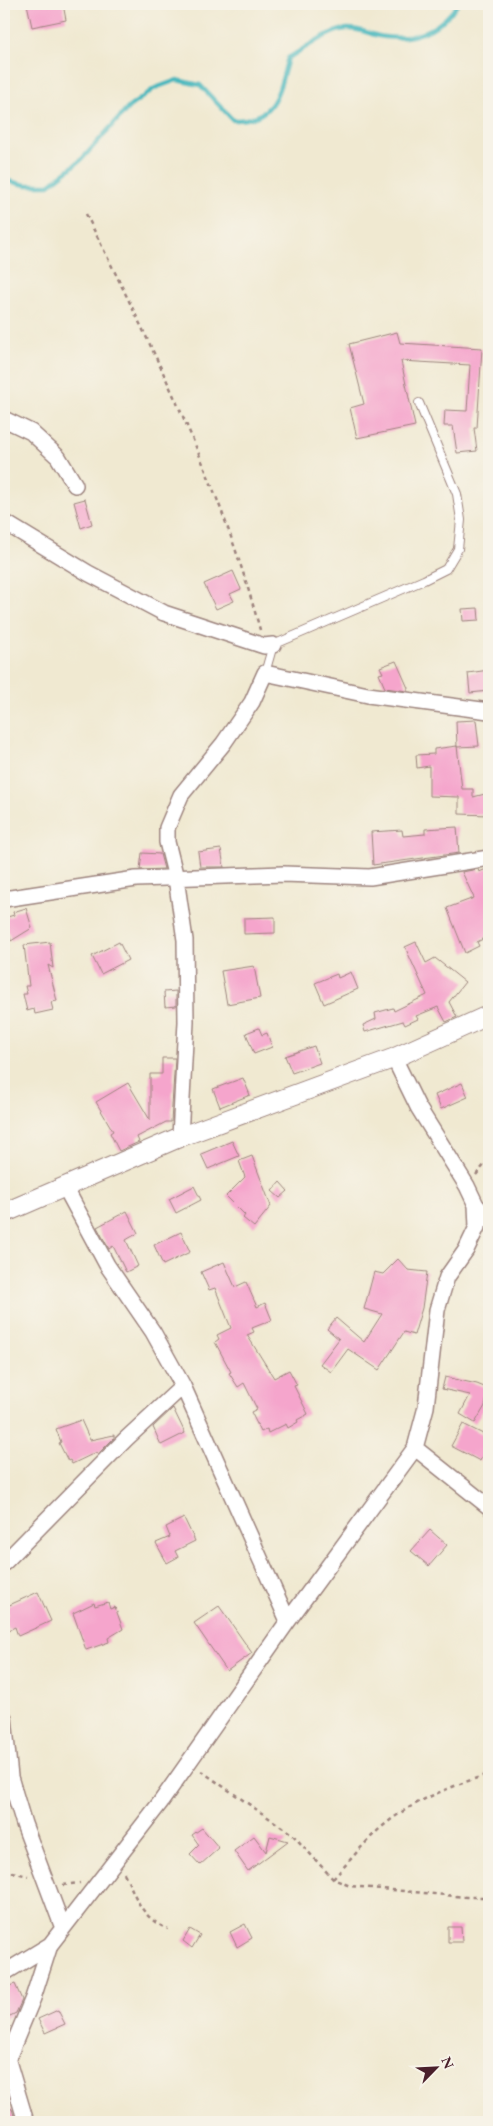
<svg xmlns="http://www.w3.org/2000/svg" width="493" height="2126" viewBox="0 0 493 2126" font-family="'EB Garamond',serif">
<style>
.lines{fill:none;stroke-linecap:round;stroke-linejoin:round}
.stream{stroke:#49b8be;stroke-width:4.5}
.building{fill:#f5a5cc}
.service-casing{stroke:#9d847e;stroke-width:10}
.minor-casing{stroke:#9d847e;stroke-width:18}
.tertiary-casing{stroke:#9d847e;stroke-width:21}
.path{stroke:#9d847e;stroke-width:2.5;stroke-dasharray:4 4;stroke-linecap:butt}
.service{stroke:#fff;stroke-width:8}
.minor{stroke:#fff;stroke-width:15}
.tertiary{stroke:#fff;stroke-width:19}
</style>
<rect width="100%" height="100%" fill="#f7f3e8"/>
<filter id="ink" filterUnits="userSpaceOnUse"><feTurbulence type="fractalNoise" baseFrequency=".02" numOctaves="2"/><feDisplacementMap in="SourceGraphic" scale="10" xChannelSelector="R" yChannelSelector="G"/><feConvolveMatrix kernelMatrix="1 2 1 2 8 2 1 2 1" color-interpolation-filters="sRGB"/></filter>
<filter id="wash" filterUnits="userSpaceOnUse"><feTurbulence type="fractalNoise" baseFrequency=".0096" numOctaves="4" result="noise"/><feDisplacementMap in="SourceGraphic" scale="20" xChannelSelector="R" yChannelSelector="G"/><feGaussianBlur stdDeviation="1.12" result="paint"/><feColorMatrix in="noise" values="0 0 0 0 0 0 0 0 0 0 0 0 0 0 0 0 0 1.4 0 .05"/><feComposite in="paint" operator="in"/></filter>
<g filter="url(#wash)">
<rect width="100%" height="100%" fill="#f0e9d1"/>
<g class="lines">
<path class="stream" d="M 4,180 L 26,185 L 49,185 L 81,160 L 129,107 L 155,88 L 177,80 L 200,85 L 233,120 C 276,121 278,92 288,58 C 304,49 329,30 347,29 C 362,28 371,36 385,37 C 417,41 440,29 458,4"/>
</g>
<g id="blocks">
<path class="building" d="M 27,4 L 63,4 L 66,20 L 32,27 Z
M 397,332 L 400,343 L 482,348 L 477,428 L 474,428 L 477,451 L 457,453 L 453,426 L 444,426 L 445,410 L 467,411 L 470,365 L 401,361 L 415,426 L 357,438 L 350,408 L 364,404 L 349,344 Z
M 85,499 L 92,524 L 81,528 L 74,502 Z
M 233,571 L 241,589 L 230,594 L 234,601 L 216,609 L 204,584 Z
M 478,608 L 479,620 L 463,621 L 462,609 Z
M 396,661 L 408,688 L 407,691 L 385,688 L 379,674 L 383,673 L 380,667 Z
M 489,670 L 489,691 L 470,693 L 468,673 Z
M 476,720 L 479,746 L 457,747 L 456,721 Z
M 457,746 L 462,789 L 473,789 L 473,797 L 489,793 L 489,815 L 459,814 L 459,797 L 429,796 L 429,766 L 417,768 L 416,755 L 434,754 L 434,749 Z
M 457,827 L 459,853 L 373,865 L 371,832 L 402,830 L 403,836 L 425,834 L 425,829 Z
M 221,849 L 224,867 L 200,867 L 198,852 Z
M 142,853 L 160,854 L 164,869 L 140,870 Z
M 489,868 L 489,936 L 477,942 L 479,946 L 465,953 L 447,908 L 474,898 L 462,872 L 478,869 L 479,872 Z
M 26,908 L 32,928 L 11,941 L 4,918 L 14,915 L 13,912 Z
M 275,917 L 275,933 L 244,934 L 244,918 Z
M 50,942 L 53,968 L 48,965 L 57,1001 L 51,1002 L 53,1010 L 35,1014 L 34,1009 L 27,1011 L 23,994 L 27,994 L 25,986 L 29,986 L 24,945 Z
M 119,942 L 128,960 L 101,974 L 92,956 Z
M 416,942 L 426,963 L 435,958 L 465,982 L 449,1002 L 457,1017 L 446,1022 L 438,1007 L 416,1016 L 418,1019 L 405,1025 L 403,1021 L 365,1032 L 363,1025 L 376,1019 L 375,1013 L 393,1008 L 394,1011 L 427,995 L 405,947 Z
M 254,966 L 260,998 L 227,1004 L 221,971 Z
M 351,972 L 358,989 L 324,1004 L 315,983 L 337,974 L 338,978 Z
M 176,991 L 176,1006 L 165,1007 L 164,992 Z
M 259,1028 L 262,1035 L 267,1033 L 272,1047 L 254,1054 L 246,1033 Z
M 314,1046 L 320,1063 L 292,1073 L 285,1056 Z
M 162,1058 L 175,1058 L 171,1122 L 166,1122 L 137,1137 L 139,1142 L 119,1151 L 110,1133 L 113,1131 L 96,1102 L 128,1083 L 150,1120 L 150,1074 L 162,1074 Z
M 243,1078 L 250,1095 L 220,1107 L 213,1089 Z
M 462,1083 L 468,1097 L 441,1109 L 435,1095 Z
M 232,1141 L 239,1156 L 208,1169 L 201,1154 Z
M 252,1156 L 271,1206 L 254,1227 L 243,1218 L 245,1215 L 226,1196 L 245,1177 L 239,1161 Z
M 280,1182 L 288,1191 L 280,1198 L 272,1191 Z
M 194,1186 L 201,1200 L 176,1213 L 169,1199 Z
M 127,1211 L 138,1233 L 126,1240 L 138,1266 L 126,1272 L 113,1246 L 109,1249 L 97,1227 Z
M 181,1232 L 190,1252 L 163,1265 L 154,1245 Z
M 398,1259 L 408,1270 L 427,1272 L 422,1308 L 414,1335 L 404,1332 L 379,1370 L 348,1349 L 331,1372 L 320,1364 L 339,1339 L 327,1329 L 336,1318 L 364,1342 L 382,1314 L 364,1309 L 374,1272 L 383,1274 Z
M 224,1262 L 235,1287 L 246,1282 L 257,1307 L 265,1303 L 272,1320 L 252,1328 L 254,1332 L 247,1335 L 274,1378 L 289,1370 L 297,1385 L 294,1386 L 308,1414 L 297,1420 L 298,1422 L 288,1428 L 286,1424 L 268,1433 L 267,1429 L 261,1432 L 251,1412 L 257,1409 L 244,1383 L 238,1387 L 229,1373 L 231,1372 L 215,1342 L 219,1339 L 217,1335 L 231,1328 L 215,1288 L 209,1290 L 201,1272 Z
M 445,1377 L 477,1384 L 489,1389 L 485,1406 L 475,1423 L 460,1414 L 470,1395 L 442,1389 Z
M 173,1408 L 185,1433 L 161,1445 L 153,1427 Z
M 81,1420 L 90,1440 L 114,1435 L 114,1438 L 98,1454 L 97,1452 L 72,1464 L 70,1460 L 68,1461 L 59,1443 L 61,1442 L 56,1429 Z
M 463,1424 L 489,1437 L 489,1441 L 480,1461 L 451,1446 Z
M 184,1518 L 195,1541 L 175,1551 L 178,1557 L 167,1563 L 156,1543 L 170,1537 L 166,1527 Z
M 430,1530 L 447,1545 L 429,1566 L 411,1551 Z
M 38,1592 L 51,1621 L 18,1636 L 15,1627 L 9,1630 L 4,1619 L 8,1614 L 5,1607 Z
M 108,1602 L 110,1609 L 115,1607 L 123,1629 L 108,1638 L 109,1642 L 86,1650 L 73,1613 L 94,1603 L 95,1606 Z
M 219,1606 L 252,1653 L 227,1671 L 194,1623 Z
M 202,1828 L 219,1848 L 200,1865 L 190,1854 L 199,1845 L 192,1835 Z
M 254,1836 L 266,1852 L 270,1836 L 288,1841 L 248,1871 L 234,1851 Z
M 245,1924 L 252,1938 L 237,1947 L 230,1932 Z
M 448,1927 L 461,1927 L 462,1942 L 448,1942 Z
M 190,1929 L 200,1935 L 192,1948 L 183,1941 Z
M 15,1984 L 22,2000 L 16,2013 L 4,2019 L 4,1988 Z
M 58,2010 L 65,2024 L 45,2033 L 38,2019 Z
M 4,2107 L 12,2109 L 16,2122 L 4,2122 Z"/>
</g>
</g>
<g filter="url(#ink)">
<use href="#blocks" fill-opacity="0" stroke="#9d847e" stroke-width="1"/>
<g class="lines">
<defs>
<path id="service" d="M 265,673 L 273,645 L 424,580 L 446,569 L 458,549 L 461,520 L 457,494 L 419,403"/>
<path id="minor" d="M 4,419 L 31,432 L 58,457 L 75,485
M 4,522 L 88,573 L 164,613 L 264,646 L 273,645
M 4,899 L 136,879 L 283,874 L 370,877 L 489,858
M 180,1137 L 186,1022 L 185,940 L 176,878 L 167,842 L 167,828 L 181,795 L 223,744 L 252,702 L 265,673 L 368,695 L 489,711
M 65,1187 L 107,1265 L 153,1332 L 183,1386 L 288,1621
M 476,1205 L 489,1220
M 415,1448 L 489,1507
M 4,1563 L 126,1439 L 183,1386
M 4,1718 L 10,1777 L 24,1824 L 63,1928
M 4,1973 L 50,1945 L 160,1803 L 288,1621 L 415,1448 L 426,1407 L 437,1310 L 447,1277 L 466,1250 L 477,1227 L 476,1205 L 467,1186 L 418,1107 L 394,1058
M 5,2051 L 26,2122
M 8,2058 L 33,1998 L 50,1945"/>
<path id="tertiary" d="M 4,1213 L 180,1137 L 394,1058 L 489,1015"/>
</defs>
<use href="#service" class="service-casing"/>
<use href="#minor" class="minor-casing"/>
<use href="#tertiary" class="tertiary-casing"/>
<path class="path" d="M 86,214 C 153,349 221,484 260,630
M 476,1175 L 489,1159
M 201,1771 L 292,1834 L 333,1879 L 350,1886 L 466,1897 L 489,1897
M 4,1870 L 28,1876
M 124,1873 C 137,1898 140,1917 168,1929
M 333,1879 C 346,1865 358,1850 372,1836 C 404,1804 446,1788 489,1774
M 63,1885 L 80,1883"/>
<use href="#service" class="service"/>
<use href="#minor" class="minor"/>
<use href="#tertiary" class="tertiary"/>
</g>
</g>
<rect width="493" height="2126" fill="none" stroke="#f7f3e8" stroke-width="20"/>
<g transform="translate(436 2068) rotate(66)" stroke="#f7f3e8" stroke-width="4" paint-order="stroke">
<path d="M0-4L9 19L0 12L-9 19Z" fill="#4a1f2b"/>
<text y="-8" font-size="14" font-weight="bold" text-anchor="middle" fill="#4a1f2b">N</text>
</g>
</svg>
